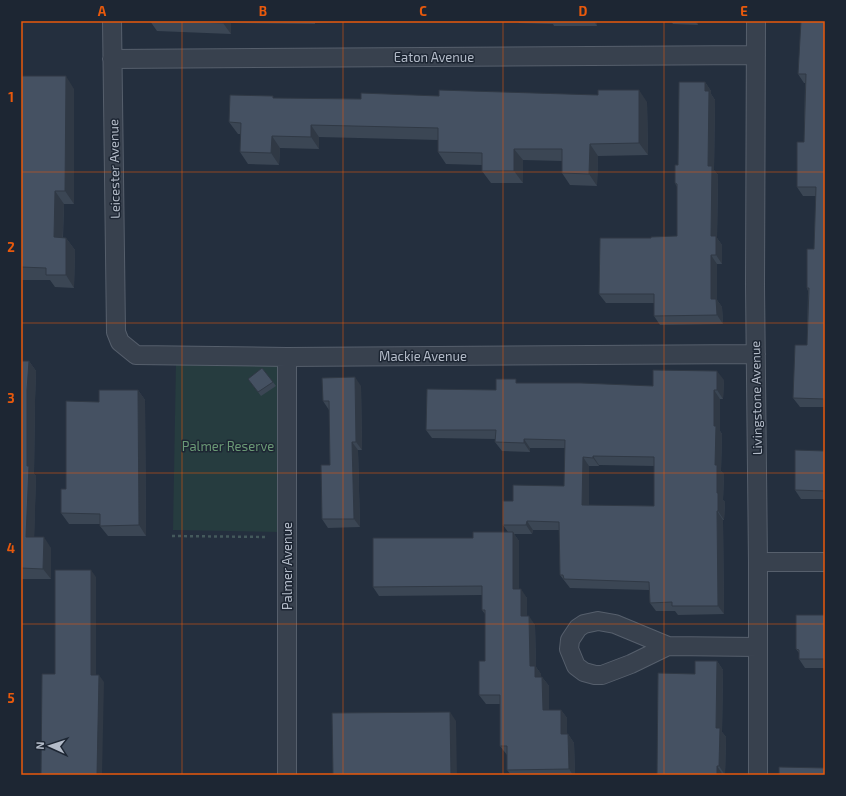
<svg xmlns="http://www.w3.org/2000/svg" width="846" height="796" viewBox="0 0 846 796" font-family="'Exo 2',sans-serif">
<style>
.green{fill:#263c3f}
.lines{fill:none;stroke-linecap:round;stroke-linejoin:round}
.street-casing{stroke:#565f6c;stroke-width:20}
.path{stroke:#44595c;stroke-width:2.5;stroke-dasharray:3 3;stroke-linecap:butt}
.street{stroke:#38414e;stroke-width:18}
.wall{fill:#3b4654;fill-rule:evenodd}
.shaded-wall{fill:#303945}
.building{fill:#455162;stroke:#303945;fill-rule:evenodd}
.grid{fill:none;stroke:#e8590c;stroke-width:1;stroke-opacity:0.55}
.labels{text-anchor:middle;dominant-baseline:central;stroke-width:3;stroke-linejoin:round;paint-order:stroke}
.street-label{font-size:13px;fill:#b4bcc9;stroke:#1d2633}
.park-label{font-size:13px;fill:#6b9a76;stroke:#1d2633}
.neatline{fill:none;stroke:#e8590c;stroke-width:1.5}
.grid-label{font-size:13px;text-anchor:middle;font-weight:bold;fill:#e8590c}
</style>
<rect width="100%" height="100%" fill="#242f3e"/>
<path class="green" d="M 176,362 L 282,362 L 280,532 L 173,530 Z"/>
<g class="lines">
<defs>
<path id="street" d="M 112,21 L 116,332 L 120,342 L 136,355 L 287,357 L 756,354
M 756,21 L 755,286 L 758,562 L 758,775
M 112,59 L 756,55
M 287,357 L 287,775
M 758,562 L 825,562
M 668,646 L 631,664 L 602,675 L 595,675 L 584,672 L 576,666 L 569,649 L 570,640 L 578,628 L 584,624 L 598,621 L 615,624 L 668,646 L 758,647"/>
</defs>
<use href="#street" class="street-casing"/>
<path class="path" d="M 172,536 L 268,537"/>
<use href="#street" class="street"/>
</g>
<path class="wall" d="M 150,21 L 344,21 L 344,22 L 315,23 L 315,24 L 231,23 L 231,34 L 157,31 Z
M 518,21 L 597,21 L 597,26 L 554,26 L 553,24 L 519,23 Z
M 671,21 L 698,21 L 698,25 L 673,24 Z
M 825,21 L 825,407 L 800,407 L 793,398 L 807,345 L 808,291 L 807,288 L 814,249 L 816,196 L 803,196 L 797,187 L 804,142 L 805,83 L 804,83 L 798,74 Z
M 21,76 L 74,89 L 74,204 L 64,204 L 63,238 L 66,238 L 75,250 L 74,288 L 55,287 L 50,280 L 21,280 Z
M 705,82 L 711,91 L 711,94 L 715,100 L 714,170 L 718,175 L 717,238 L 722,245 L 722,264 L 717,264 L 717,300 L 722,307 L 723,324 L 660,325 L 654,316 L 654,303 L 606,303 L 599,294 L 651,238 L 677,236 L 677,187 L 675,183 L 678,165 Z
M 274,98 L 647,102 L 648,155 L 598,156 L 597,186 L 570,185 L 562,173 L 562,161 L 523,160 L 523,183 L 491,183 L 482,171 L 482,165 L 446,164 L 438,152 L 438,140 L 319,137 L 319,149 L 280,148 L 279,165 L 248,164 L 240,152 L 240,134 L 238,134 L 229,122 Z
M 21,361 L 29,361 L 36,371 L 35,401 L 34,474 L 36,476 L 34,537 L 51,548 L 51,579 L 21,579 Z
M 248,379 L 273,382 L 276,386 L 261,396 Z
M 724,380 L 723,399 L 720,399 L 720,431 L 722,434 L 721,471 L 724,474 L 723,500 L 725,502 L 724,520 L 723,520 L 724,614 L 678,615 L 675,611 L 656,611 L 650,603 L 649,590 L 570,588 L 560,575 L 559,530 L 533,530 L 532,534 L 514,534 L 519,541 L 519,589 L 527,598 L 527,616 L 535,625 L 536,667 L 541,674 L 541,677 L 542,677 L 549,686 L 549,710 L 561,710 L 567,718 L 567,734 L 568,734 L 574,743 L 575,775 L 511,775 L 507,770 L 507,755 L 500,746 L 500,704 L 486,704 L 479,695 L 485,661 L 485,614 L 482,610 L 482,595 L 379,596 L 373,587 L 473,538 L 508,532 L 503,525 L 513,501 L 564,486 L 565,448 L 530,448 L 530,452 L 502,451 L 495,442 L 495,439 L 432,438 L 426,430 L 496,390 L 518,383 L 653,386 ZM 599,465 L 654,466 L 654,506 L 589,505 L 589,466 L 599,466 Z
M 361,386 L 362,450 L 358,450 L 360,527 L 328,528 L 322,519 L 330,465 L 329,410 L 323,401 Z
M 138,390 L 145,400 L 146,536 L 108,536 L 100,526 L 100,524 L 69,524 L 61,513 L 66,489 L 99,402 Z
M 825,451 L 825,499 L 801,499 L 795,490 Z
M 825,615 L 825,668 L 805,668 L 799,659 L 799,653 L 796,649 Z
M 717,661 L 723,670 L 722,732 L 726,737 L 725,775 L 657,775 L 695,674 Z"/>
<path class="shaded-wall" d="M 223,21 L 230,21 L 231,23 L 231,34 L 223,23 Z
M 594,21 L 597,21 L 597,26 Z
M 695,21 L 698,21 L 698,25 Z
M 66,76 L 74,89 L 74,204 L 65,191 Z
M 705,82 L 711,91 L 711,94 L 715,100 L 714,170 L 718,175 L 717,238 L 722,245 L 722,264 L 716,255 L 711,236 Z
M 639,90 L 647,102 L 648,155 L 639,143 Z
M 311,125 L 319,137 L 319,149 L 311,137 Z
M 272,136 L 280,148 L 279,165 L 271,153 Z
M 590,144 L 598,156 L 597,186 L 589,174 Z
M 514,149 L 523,160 L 523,183 L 514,171 Z
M 55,191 L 64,204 L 62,250 L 54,237 Z
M 66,238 L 75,250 L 74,288 L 66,275 Z
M 711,255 L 717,264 L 717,300 L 722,307 L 723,324 L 717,315 L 711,299 Z
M 29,361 L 36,371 L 35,401 L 34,474 L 36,476 L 34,547 L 26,537 L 27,390 Z
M 717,371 L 724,380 L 723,399 L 717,390 Z
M 355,377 L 361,386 L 362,450 L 356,442 Z
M 138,390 L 145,400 L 146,536 L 139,525 Z
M 714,390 L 720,399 L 720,431 L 722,434 L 721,471 L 724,474 L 723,500 L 725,502 L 724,520 L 718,511 L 715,465 L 714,426 Z
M 524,439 L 530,448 L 530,452 L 524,443 Z
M 352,442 L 358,450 L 360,527 L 354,519 Z
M 593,456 L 599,465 L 599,466 L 593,458 Z
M 583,457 L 589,466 L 589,514 L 582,505 Z
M 717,511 L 723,520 L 724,614 L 718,606 Z
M 527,521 L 533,530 L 532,534 L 526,525 Z
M 513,532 L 519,541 L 519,598 L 513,589 Z
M 44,537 L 51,548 L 51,579 L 43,569 Z
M 91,570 L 96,577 L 96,682 L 91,675 Z
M 521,589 L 527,598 L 527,625 L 521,616 Z
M 529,616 L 535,625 L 536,667 L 541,674 L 541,686 L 535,677 L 530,666 Z
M 717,661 L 723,670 L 722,732 L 726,737 L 725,775 L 719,766 L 716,728 Z
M 99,675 L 104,682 L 102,775 L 97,775 Z
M 542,677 L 549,686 L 549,719 L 543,710 Z
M 561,710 L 567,718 L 567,743 L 561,734 Z
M 450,712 L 456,721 L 457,775 L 451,775 Z
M 568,734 L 574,743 L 575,775 L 573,775 L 569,769 Z
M 717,766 L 723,775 L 717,775 Z"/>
<path class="building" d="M 174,21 L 223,21 L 223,23 Z
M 801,21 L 825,21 L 825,399 L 793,398 L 795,345 L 807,345 L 809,288 L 807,288 L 807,249 L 814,249 L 816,187 L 797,187 L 797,142 L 804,142 L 806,74 L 798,74 Z
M 21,76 L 66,76 L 65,191 L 55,191 L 54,237 L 66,238 L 66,275 L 46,275 L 46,268 L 21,267 Z
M 679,82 L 705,82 L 705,91 L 709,91 L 708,166 L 712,166 L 711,236 L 716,236 L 716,255 L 711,255 L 711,299 L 716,299 L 717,315 L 654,316 L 654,294 L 599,294 L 600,238 L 651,238 L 651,237 L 677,236 L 677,184 L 675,183 L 675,165 L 678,165 Z
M 439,90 L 598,95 L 598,90 L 639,90 L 639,143 L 590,144 L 589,174 L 562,173 L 562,149 L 514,149 L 514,171 L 482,171 L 482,153 L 438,152 L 438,128 L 311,125 L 311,137 L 272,136 L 271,153 L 240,152 L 241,123 L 229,122 L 230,95 L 273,96 L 273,98 L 361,99 L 361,93 L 439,96 Z
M 21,361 L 29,361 L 27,390 L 27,466 L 29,466 L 26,537 L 44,537 L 43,569 L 21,568 Z
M 262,368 L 273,382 L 258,392 L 248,379 Z
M 653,370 L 717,371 L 717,390 L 714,390 L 714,426 L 716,426 L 715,465 L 717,465 L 717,493 L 718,493 L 718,511 L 717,511 L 718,606 L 672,606 L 672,602 L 650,603 L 649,582 L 564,579 L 563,575 L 560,575 L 559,522 L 527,521 L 526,525 L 503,525 L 503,501 L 513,501 L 513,485 L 564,486 L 565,440 L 524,439 L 524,443 L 495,442 L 496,430 L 426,430 L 427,389 L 496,390 L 496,379 L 516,379 L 516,383 L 581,383 L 653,386 ZM 593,456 L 654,457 L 654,506 L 582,505 L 583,457 L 593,458 Z
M 355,377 L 356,442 L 352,442 L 354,519 L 322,519 L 321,465 L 330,465 L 329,401 L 323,401 L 322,378 Z
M 99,390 L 138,390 L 139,525 L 100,526 L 100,514 L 61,513 L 61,489 L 66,489 L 66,401 L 99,402 Z
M 795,450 L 825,451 L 825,491 L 795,490 Z
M 473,532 L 513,532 L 513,589 L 521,589 L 521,616 L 529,616 L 530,666 L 535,666 L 535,677 L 542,677 L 543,710 L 561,710 L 561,734 L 568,734 L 569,769 L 507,770 L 507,746 L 500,746 L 500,695 L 479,695 L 479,661 L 485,661 L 485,610 L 482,610 L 482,586 L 373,587 L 373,538 L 473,538 Z
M 55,570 L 91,570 L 91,675 L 99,675 L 97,775 L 41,775 L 42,674 L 55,674 Z
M 796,615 L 825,615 L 825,659 L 799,659 L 799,650 L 796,649 Z
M 695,661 L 717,661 L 716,728 L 720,728 L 719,766 L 717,766 L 717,775 L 657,775 L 658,673 L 695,674 Z
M 450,712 L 451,775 L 333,775 L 332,713 Z
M 779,767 L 825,768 L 825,775 L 779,775 Z"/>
<path class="grid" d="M 182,21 L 182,775M 343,21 L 343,775M 503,21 L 503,775M 664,21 L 664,775M 21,172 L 825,172M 21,323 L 825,323M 21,473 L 825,473M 21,624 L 825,624"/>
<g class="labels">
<g class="street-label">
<text x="434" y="57">Eaton Avenue</text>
<text transform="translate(114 169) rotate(-91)">Leicester Avenue</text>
<text x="423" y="356">Mackie Avenue</text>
<text transform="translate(756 398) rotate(-91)">Livingstone Avenue</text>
<text transform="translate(287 566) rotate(-90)">Palmer Avenue</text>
</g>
<g class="park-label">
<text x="228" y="446">Palmer Reserve</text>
</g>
</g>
<rect width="846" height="796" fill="none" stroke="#1d2633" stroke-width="44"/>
<g transform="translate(50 746) rotate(273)" stroke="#1d2633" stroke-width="3" paint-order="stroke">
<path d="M0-3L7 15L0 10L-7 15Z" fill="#b4bcc9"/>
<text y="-6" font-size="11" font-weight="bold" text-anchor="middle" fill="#b4bcc9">N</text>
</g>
<rect x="22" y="22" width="802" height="752" class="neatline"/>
<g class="grid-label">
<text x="102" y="16">A</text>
<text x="263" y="16">B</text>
<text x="423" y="16">C</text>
<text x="583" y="16">D</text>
<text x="744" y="16">E</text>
<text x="11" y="102">1</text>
<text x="11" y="252">2</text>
<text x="11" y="403">3</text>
<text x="11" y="553">4</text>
<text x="11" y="703">5</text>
</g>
</svg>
